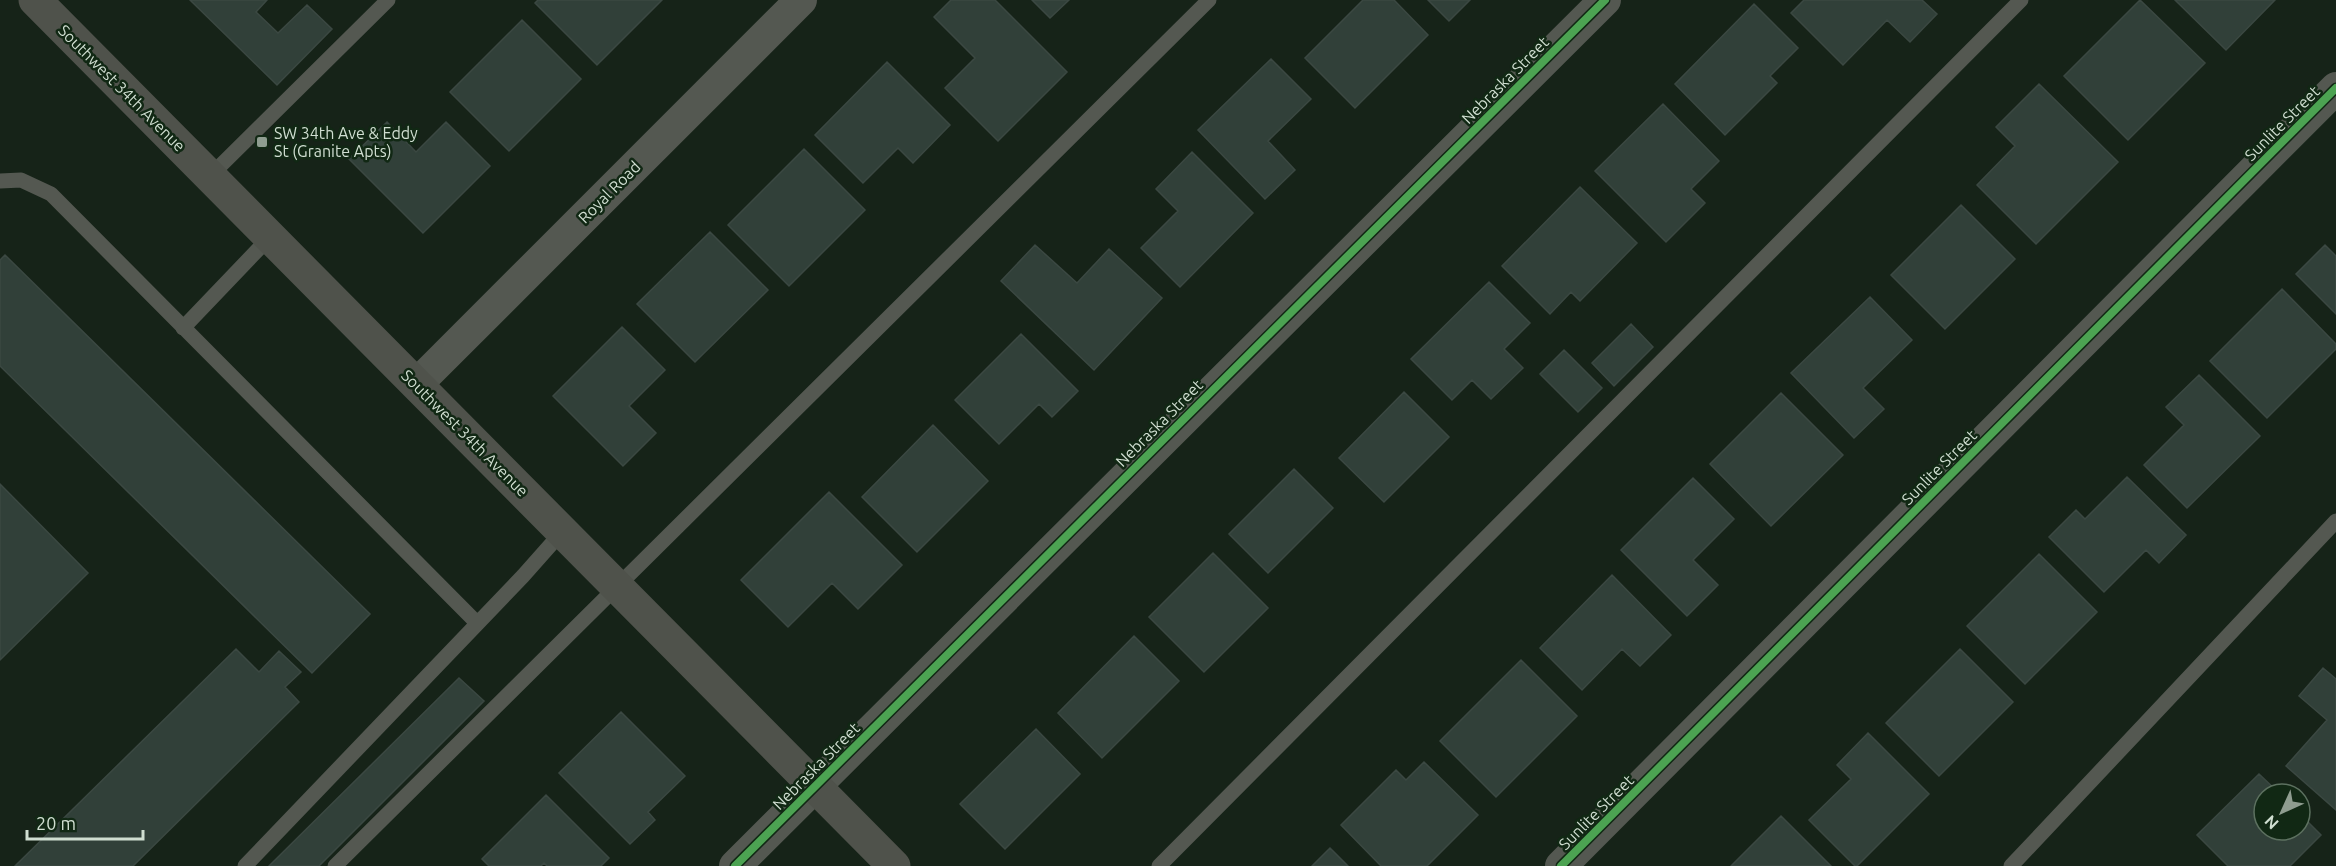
<svg xmlns="http://www.w3.org/2000/svg" width="2336" height="866" viewBox="0 0 2336 866" font-family="Ubuntu,sans-serif">
<style>
.building{fill:#314039;stroke:#3b4842;stroke-width:1.5}
.lines{fill:none;stroke-linecap:round;stroke-linejoin:round}
.service{stroke:#545851;stroke-width:15}
.minor{stroke:#545851;stroke-width:32}
.secondary{stroke:#4f524b;stroke-width:33}
.cycleway-casing{stroke:#112814;stroke-width:11}
.cycleway{stroke:#4ca352;stroke-width:8}
.poi-dot{fill:#8f9d90;stroke:#112814;stroke-width:2}
.labels{text-anchor:middle;dominant-baseline:central;stroke-width:5;stroke-linejoin:round;paint-order:stroke}
.street-label{font-size:16px;fill:#d0ded1;stroke:#112814}
.poi-label{font-size:16px;fill:#d0ded1;stroke:#112814;text-anchor:start}
</style>
<rect width="100%" height="100%" fill="#162318"/>
<path class="building" d="M 190,0 L 267,0 L 256,12 L 278,33 L 307,5 L 332,29 L 277,85 Z
M 538,0 L 662,0 L 597,65 L 535,3 Z
M 951,0 L 995,0 L 1067,72 L 998,141 L 945,88 L 975,58 L 934,17 Z
M 1032,0 L 1069,0 L 1050,18 Z
M 1363,0 L 1394,0 L 1428,35 L 1355,108 L 1305,58 Z
M 1428,0 L 1470,0 L 1449,21 Z
M 1804,0 L 1922,0 L 1937,14 L 1910,42 L 1887,20 L 1843,65 L 1791,13 Z
M 2140,0 L 2205,63 L 2128,140 L 2064,76 Z
M 2175,0 L 2275,0 L 2226,50 Z
M 1754,4 L 1798,48 L 1770,76 L 1777,83 L 1725,135 L 1675,84 Z
M 522,20 L 581,79 L 509,151 L 450,92 Z
M 1271,59 L 1311,99 L 1268,141 L 1295,170 L 1265,199 L 1198,130 Z
M 887,62 L 950,125 L 913,163 L 898,148 L 863,183 L 815,135 Z
M 2039,84 L 2118,162 L 2036,244 L 1977,185 L 2015,146 L 1996,127 Z
M 1663,104 L 1719,161 L 1691,189 L 1705,203 L 1666,242 L 1595,171 Z
M 387,122 L 416,152 L 446,122 L 490,166 L 423,233 L 349,159 Z
M 804,149 L 865,210 L 789,286 L 728,225 Z
M 1192,152 L 1253,213 L 1180,287 L 1141,248 L 1178,211 L 1156,189 Z
M 1580,187 L 1637,243 L 1580,301 L 1571,292 L 1550,314 L 1502,266 Z
M 1961,205 L 2015,259 L 1945,329 L 1891,275 Z
M 710,232 L 768,290 L 695,362 L 637,304 Z
M 1035,245 L 1077,283 L 1109,249 L 1162,298 L 1094,370 L 1001,281 Z
M 2325,245 L 2336,256 L 2336,314 L 2296,274 Z
M 5,255 L 370,614 L 312,673 L 0,366 L 0,260 Z
M 1489,282 L 1530,323 L 1504,349 L 1523,368 L 1491,399 L 1472,380 L 1452,400 L 1411,359 Z
M 2282,289 L 2336,344 L 2336,349 L 2267,418 L 2210,361 Z
M 1870,297 L 1912,340 L 1863,388 L 1884,409 L 1854,438 L 1791,373 Z
M 1631,324 L 1653,347 L 1614,386 L 1592,363 Z
M 622,327 L 665,370 L 629,406 L 656,433 L 623,466 L 553,396 Z
M 1021,334 L 1078,391 L 1052,417 L 1039,404 L 999,444 L 955,400 Z
M 1564,350 L 1602,388 L 1578,412 L 1540,374 Z
M 2199,375 L 2260,436 L 2187,508 L 2144,465 L 2184,425 L 2166,407 Z
M 1404,392 L 1449,437 L 1384,502 L 1339,458 Z
M 1781,393 L 1843,455 L 1771,526 L 1710,464 Z
M 933,425 L 988,481 L 917,552 L 862,497 Z
M 1294,469 L 1333,508 L 1268,573 L 1229,534 Z
M 2127,477 L 2186,535 L 2159,563 L 2146,550 L 2104,592 L 2049,537 L 2076,510 L 2085,519 Z
M 1693,478 L 1734,519 L 1693,560 L 1718,585 L 1687,616 L 1621,550 Z
M 0,484 L 88,573 L 0,660 Z
M 829,492 L 902,565 L 858,609 L 832,583 L 788,627 L 741,580 Z
M 1213,553 L 1268,608 L 1204,672 L 1149,617 Z
M 2039,554 L 2097,612 L 2025,684 L 1967,626 Z
M 1612,575 L 1671,635 L 1640,666 L 1622,649 L 1582,690 L 1540,648 Z
M 1134,636 L 1179,681 L 1102,758 L 1058,713 Z
M 236,649 L 259,672 L 279,651 L 301,672 L 285,687 L 299,702 L 133,866 L 15,866 Z
M 1960,649 L 2013,702 L 1939,776 L 1886,723 Z
M 1521,660 L 1577,716 L 1496,797 L 1440,741 Z
M 2323,668 L 2336,679 L 2336,810 L 2286,766 L 2327,720 L 2299,696 Z
M 459,678 L 484,701 L 319,866 L 269,866 Z
M 621,712 L 685,776 L 648,812 L 655,820 L 630,844 L 559,773 Z
M 1036,729 L 1080,774 L 1005,849 L 960,804 Z
M 1868,733 L 1929,794 L 1857,866 L 1855,866 L 1809,820 L 1851,779 L 1837,765 Z
M 1424,762 L 1478,815 L 1427,866 L 1381,866 L 1341,825 L 1396,770 L 1406,780 Z
M 2259,774 L 2280,794 L 2264,794 L 2264,830 L 2300,830 L 2300,814 L 2321,835 L 2290,866 L 2228,866 L 2197,835 Z
M 546,795 L 609,858 L 601,866 L 547,866 L 544,863 L 541,866 L 489,866 L 482,859 Z
M 1781,816 L 1831,866 L 1731,866 Z
M 1330,848 L 1348,866 L 1312,866 Z"/>
<g class="lines">
<path class="service" d="M 210,176 L 388,0
M 0,181 L 21,180 L 51,194 L 477,623
M 183,328 L 270,237
M 245,866 L 523,576 L 562,532
M 335,866 L 1209,0
M 1159,866 L 2021,0
M 2011,866 L 2336,521"/>
<path class="minor" d="M 417,384 L 801,0
M 735,866 L 1605,0
M 1561,866 L 2336,88"/>
<path class="secondary" d="M 35,0 L 894,866"/>
<defs>
<path id="cycleway" d="M 735,866 L 1605,0
M 1561,866 L 2336,88"/>
</defs>
<use href="#cycleway" class="cycleway-casing"/>
<use href="#cycleway" class="cycleway"/>
</g>
<rect class="poi-dot" x="256" y="136" width="12" height="12" rx="3"/>
<g class="labels">
<g class="street-label">
<text transform="translate(1505 80) rotate(-45)">Nebraska Street</text>
<text transform="translate(122 88) rotate(45)">Southwest 34th Avenue</text>
<text transform="translate(2282 123) rotate(-45)">Sunlite Street</text>
<text transform="translate(609 192) rotate(-45)">Royal Road</text>
<text transform="translate(1159 423) rotate(-45)">Nebraska Street</text>
<text transform="translate(465 433) rotate(45)">Southwest 34th Avenue</text>
<text transform="translate(1939 467) rotate(-45)">Sunlite Street</text>
<text transform="translate(816 766) rotate(-45)">Nebraska Street</text>
<text transform="translate(1596 812) rotate(-45)">Sunlite Street</text>
</g>
<g class="poi-label">
<text x="274" y="133">SW 34th Ave &amp; Eddy<tspan x="274" dy="18">St (Granite Apts)</tspan></text>
</g>
</g>
<g transform="translate(2282 812) rotate(225)"><circle r="28" fill="#112814" stroke="#5d7160" stroke-width="1.5"/>
<path d="M0-4.5L10 22L0 15L-10 22Z" fill="#8f9d90"/>
<text y="-9" font-size="16" font-weight="bold" text-anchor="middle" fill="#d0ded1">N</text>
</g>
<path d="M27 830v9h116v-9" fill="none" stroke="#d0ded1" stroke-width="3"/>
<text x="36" y="830" font-size="18" fill="#d0ded1" stroke="#112814" stroke-width="4.5" paint-order="stroke">20 m</text>
</svg>
